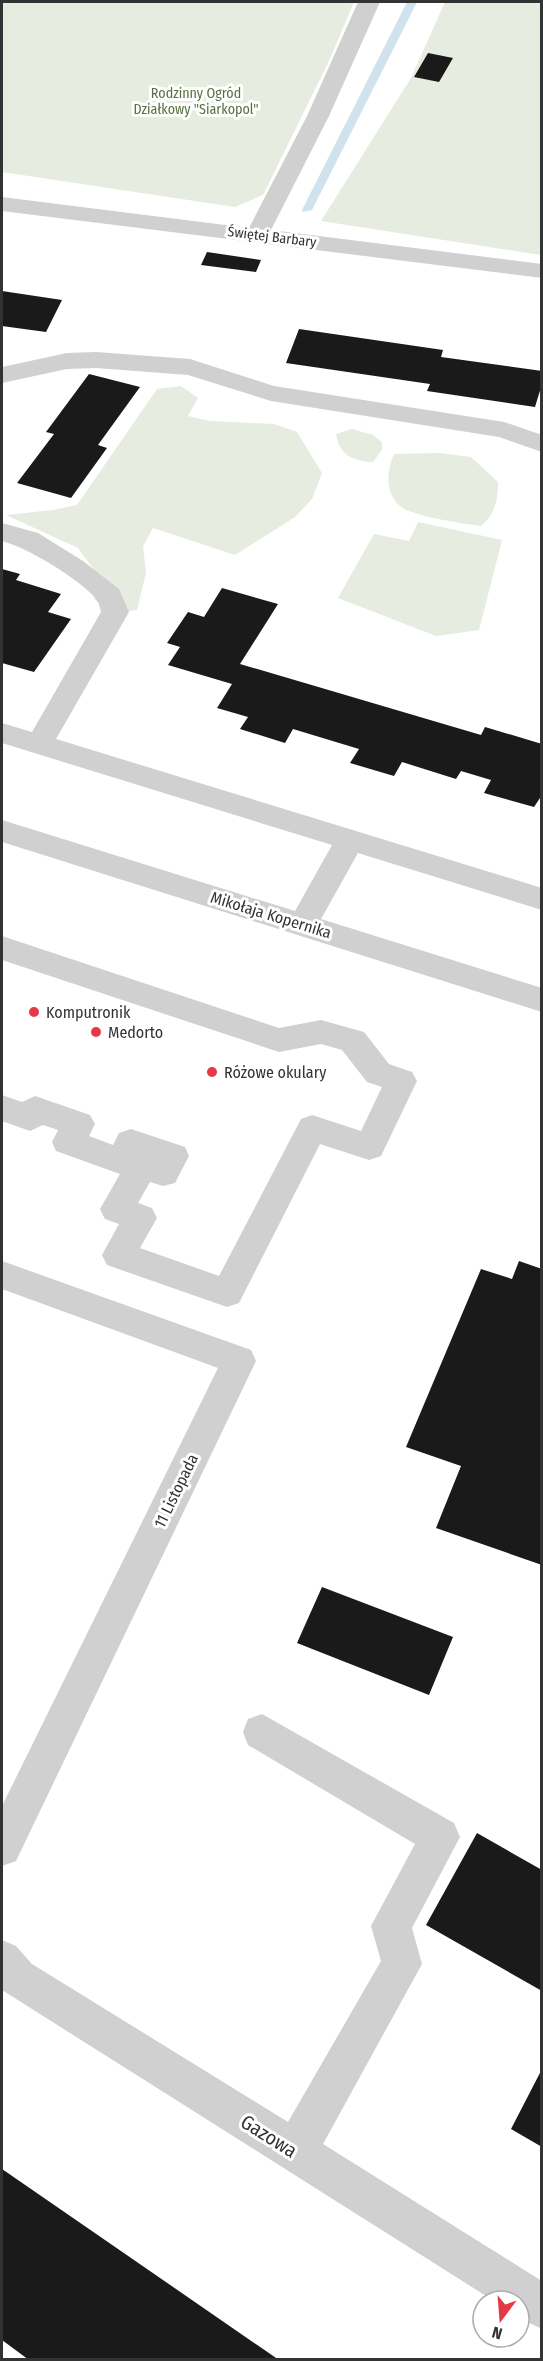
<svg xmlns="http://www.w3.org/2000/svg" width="543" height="2361" viewBox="0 0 543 2361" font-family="'Fira Sans Condensed',sans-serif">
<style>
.green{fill:#e6ecdf}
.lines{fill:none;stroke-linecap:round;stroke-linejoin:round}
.stream{fill:#cfe2ee;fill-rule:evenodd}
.building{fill:#1a1a1a}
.minor{fill:#d0d0d0;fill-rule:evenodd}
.poi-dot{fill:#e63946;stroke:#fff;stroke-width:2}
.labels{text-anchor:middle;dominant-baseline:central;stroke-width:6;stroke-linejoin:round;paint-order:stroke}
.far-park-label{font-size:14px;fill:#56703f;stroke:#fff}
.far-street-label{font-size:14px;fill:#333;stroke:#fff}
.street-label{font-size:16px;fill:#333;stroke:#fff}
.poi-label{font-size:16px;fill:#333;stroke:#fff;text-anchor:start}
.near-street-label{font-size:20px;fill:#333;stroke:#fff}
</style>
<rect width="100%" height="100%" fill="#fff"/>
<path class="green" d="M 2,2 L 354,2 L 329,61 L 263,195 L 235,207 L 2,172 Z
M 445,2 L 541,2 L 541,255 L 321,221 L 411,78 Z
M 181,386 L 198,398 L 188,416 L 210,421 L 274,424 L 297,432 L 322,473 L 312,499 L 295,517 L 235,555 L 153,528 L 143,546 L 146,573 L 137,610 L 110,614 L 94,599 L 100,578 L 78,548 L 6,515 L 53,510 L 77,505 L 157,389 Z
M 352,429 L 373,435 L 382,442 L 382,450 L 373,462 C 353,461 340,456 336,434 Z
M 439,453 L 471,457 L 498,482 C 498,500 495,514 481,526 C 465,524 411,516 400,506 C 384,492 387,470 394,454 Z
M 418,522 L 502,540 L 479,630 L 436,636 L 338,598 L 374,534 L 409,541 Z"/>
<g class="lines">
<path class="stream" d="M 407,2 L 417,2 L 312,210 L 303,212 L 302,210 Z"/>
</g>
<path class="building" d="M 428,53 L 453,58 L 439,82 L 414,77 Z
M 207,252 L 261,260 L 256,272 L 201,265 Z
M 2,291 L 62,300 L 46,332 L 2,326 Z
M 299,329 L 443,350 L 441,357 L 542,371 L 542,384 L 535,407 L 427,391 L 430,384 L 286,363 Z
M 89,374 L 140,387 L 98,445 L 107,448 L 71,498 L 17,483 L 54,434 L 46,432 Z
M 2,569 L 20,574 L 16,580 L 61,594 L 48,612 L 71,619 L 34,672 L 2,663 Z
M 222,588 L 278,604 L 240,664 L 481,735 L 485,727 L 542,744 L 542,795 L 534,807 L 484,793 L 491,780 L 461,771 L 456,779 L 402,762 L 394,776 L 350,763 L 359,749 L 293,729 L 285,743 L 240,729 L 248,717 L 217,708 L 232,684 L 168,665 L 180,647 L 167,643 L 188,612 L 204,617 Z
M 519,1261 L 542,1269 L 542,1565 L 436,1528 L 461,1466 L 406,1447 L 481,1269 L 512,1279 Z
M 322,1587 L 453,1637 L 429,1695 L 297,1643 Z
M 477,1833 L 542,1870 L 542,1991 L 426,1925 Z
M 542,2069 L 542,2147 L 511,2129 Z
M 2,2169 L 279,2360 L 29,2360 L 2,2340 Z"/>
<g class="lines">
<path class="minor" d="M 358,2 L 380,2 L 329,116 L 271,230 L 542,264 L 542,278 L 2,211 L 2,197 L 249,228 L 307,116 Z
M 96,352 L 190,359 L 274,386 L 504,422 L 542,435 L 542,452 L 499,437 L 271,401 L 188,375 L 96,368 L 67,369 L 2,383 L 2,367 L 67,353 Z
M 2,523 L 38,533 L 83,561 L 119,589 L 129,612 L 56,739 L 542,888 L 542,910 L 358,853 L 321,919 L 542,988 L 542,1012 L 2,842 L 2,820 L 295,911 L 332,845 L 2,743 L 2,723 L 32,732 L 101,612 C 100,608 99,602 96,599 C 80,579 26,547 2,541 Z
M 2,936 L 279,1028 L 321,1020 L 364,1032 L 389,1064 L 412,1072 L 417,1081 L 381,1156 L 369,1160 L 320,1144 L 239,1303 L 227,1307 L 107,1265 L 102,1255 L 119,1224 L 105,1219 L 100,1209 L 120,1174 L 56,1151 L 52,1142 L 58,1130 L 43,1125 L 30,1131 L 2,1121 L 2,1095 L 22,1102 L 35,1096 L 90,1115 L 95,1124 L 89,1136 L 113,1145 L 119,1133 L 131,1129 L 185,1147 L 189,1156 L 175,1183 L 163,1186 L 150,1182 L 138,1203 L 152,1208 L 157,1218 L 140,1248 L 219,1276 L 301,1119 L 312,1115 L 361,1131 L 382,1087 L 367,1082 L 342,1050 L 321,1044 L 279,1052 L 2,960 Z
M 2,1261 L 251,1350 L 256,1361 L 16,1861 L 2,1866 L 2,1806 L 218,1368 L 2,1289 Z
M 262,1714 L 454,1823 L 460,1837 L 412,1928 L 422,1964 L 323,2144 L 542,2281 L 542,2329 L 519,2318 L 519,2301 L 494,2301 L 2,1990 L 2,1940 L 16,1946 L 32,1964 L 288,2122 L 381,1961 L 371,1926 L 415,1844 L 248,1745 L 243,1732 L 248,1719 Z"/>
</g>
<g class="poi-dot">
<circle cx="34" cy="1012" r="6"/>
<circle cx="96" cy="1032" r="6"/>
<circle cx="212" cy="1072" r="6"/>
</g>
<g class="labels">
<g class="far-park-label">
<text x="196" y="93">Rodzinny Ogród<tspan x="196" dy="16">Działkowy "Siarkopol"</tspan></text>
</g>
<g class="far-street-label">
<text transform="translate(272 237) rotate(7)">Świętej Barbary</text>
</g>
<g class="street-label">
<text transform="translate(271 915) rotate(17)">Mikołaja Kopernika</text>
<text transform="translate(176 1491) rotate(-64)">11 Listopada</text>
</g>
<g class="poi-label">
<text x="46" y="1012">Komputronik</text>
<text x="108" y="1032">Medorto</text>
<text x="224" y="1072">Różowe okulary</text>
</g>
<g class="near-street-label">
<text transform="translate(269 2136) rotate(32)">Gazowa</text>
</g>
</g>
<rect width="543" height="2361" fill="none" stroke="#333333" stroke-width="6"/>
<g transform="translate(501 2319) rotate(196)"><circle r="28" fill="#ffffff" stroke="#adadad" stroke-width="1.5"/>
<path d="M0-4.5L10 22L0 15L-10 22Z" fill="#e63946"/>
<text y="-9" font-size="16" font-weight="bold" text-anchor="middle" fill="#333333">N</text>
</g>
</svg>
